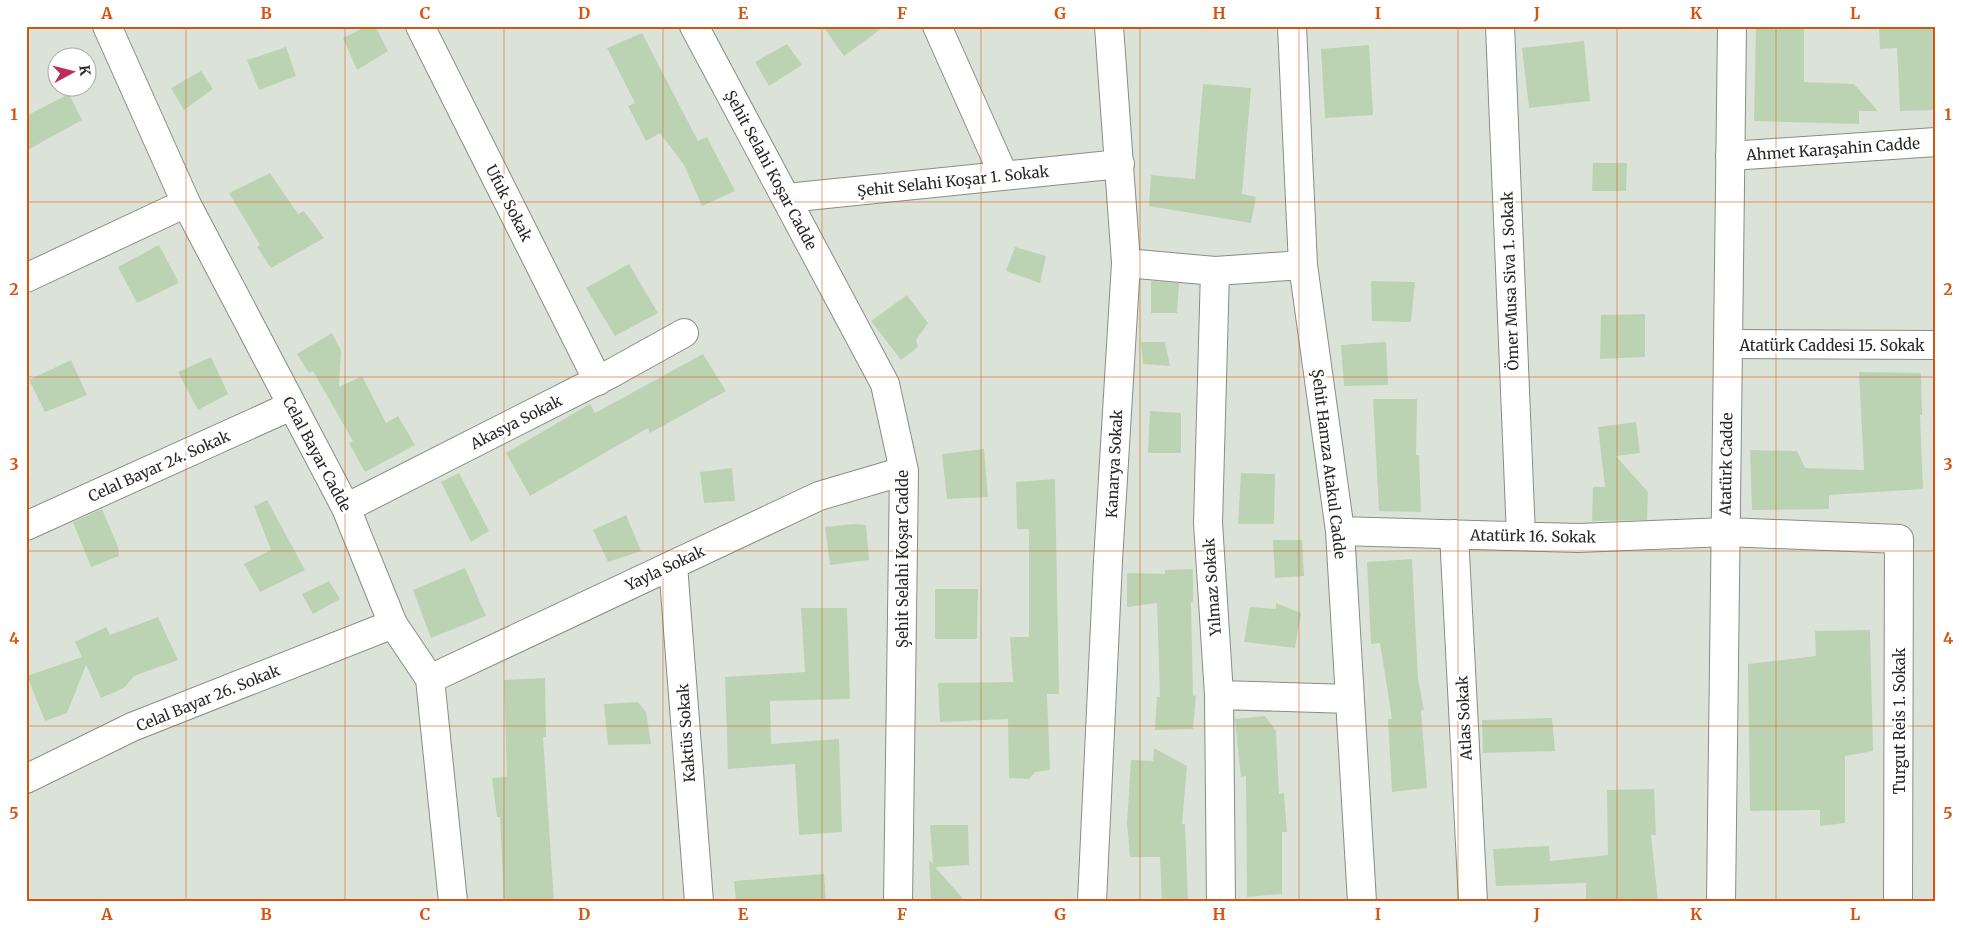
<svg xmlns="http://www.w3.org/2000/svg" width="1962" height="928" viewBox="0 0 1962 928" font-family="Merriweather,serif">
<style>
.building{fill:#bcd3b3}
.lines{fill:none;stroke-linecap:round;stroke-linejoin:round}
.minor-casing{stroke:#878e84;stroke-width:30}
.major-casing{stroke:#878e84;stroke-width:30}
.minor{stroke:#fff;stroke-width:28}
.major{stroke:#fff;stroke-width:28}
.grid{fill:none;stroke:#d5540f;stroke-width:1;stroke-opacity:0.55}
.labels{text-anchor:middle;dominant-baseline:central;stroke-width:5;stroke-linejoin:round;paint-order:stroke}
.street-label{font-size:15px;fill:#272a26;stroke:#fff}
.neatline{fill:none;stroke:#d5540f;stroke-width:2}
.grid-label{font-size:16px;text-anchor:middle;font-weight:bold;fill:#d5540f}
</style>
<rect width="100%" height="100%" fill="#dbe3d8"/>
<path class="building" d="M 367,26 L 375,26 L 388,51 L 357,70 L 343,38 Z
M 823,26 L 885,26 L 844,56 Z
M 1756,26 L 1804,26 L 1804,82 L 1854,84 L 1878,111 L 1859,111 L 1859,124 L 1754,121 Z
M 1879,26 L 1934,26 L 1936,110 L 1900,111 L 1897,48 L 1880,49 Z
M 642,33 L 698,141 L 707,137 L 735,191 L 702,206 L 684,165 L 660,133 L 646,141 L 628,106 L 635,103 L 607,48 Z
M 1584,41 L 1590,101 L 1529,108 L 1522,48 Z
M 787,44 L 802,65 L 769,86 L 755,62 Z
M 1369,45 L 1373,115 L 1325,118 L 1321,49 Z
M 286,47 L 296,76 L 259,90 L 247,60 Z
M 201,71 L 213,89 L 184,110 L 171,88 Z
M 1203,84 L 1251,88 L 1242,194 L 1256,197 L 1251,223 L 1149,206 L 1151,175 L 1195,179 Z
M 69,94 L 82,120 L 26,151 L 26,116 Z
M 1593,163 L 1627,163 L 1626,191 L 1592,191 Z
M 270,173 L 298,214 L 304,211 L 324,238 L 271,268 L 257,247 L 260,245 L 229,193 Z
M 159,245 L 179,283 L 137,303 L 118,267 Z
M 1015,247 L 1046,256 L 1040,283 L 1006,271 Z
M 629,264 L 658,313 L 615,336 L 586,288 Z
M 1151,281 L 1179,283 L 1177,313 L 1151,313 Z
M 1371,281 L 1415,282 L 1411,322 L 1372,321 Z
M 907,295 L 928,323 L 916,340 L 918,347 L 901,360 L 871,321 Z
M 1645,314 L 1645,357 L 1600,359 L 1601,315 Z
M 332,333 L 341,350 L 339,387 L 362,376 L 386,423 L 398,416 L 415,445 L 365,472 L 349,443 L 353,441 L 313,371 L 309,373 L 297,354 Z
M 1141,342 L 1165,342 L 1170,366 L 1143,364 Z
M 1386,342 L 1388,385 L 1344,386 L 1341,345 Z
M 703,354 L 726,391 L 650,433 L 648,428 L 530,496 L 506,453 L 590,404 L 595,413 Z
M 211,357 L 228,394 L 198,410 L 178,372 Z
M 71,360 L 87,395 L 45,412 L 29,380 Z
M 1859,372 L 1921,373 L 1922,415 L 1920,415 L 1923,489 L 1829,495 L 1829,509 L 1752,510 L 1750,450 L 1797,451 L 1805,468 L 1864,470 Z
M 1373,399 L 1417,399 L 1416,455 L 1419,455 L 1421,512 L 1379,511 Z
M 1150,411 L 1181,413 L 1181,453 L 1148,453 Z
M 1636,422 L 1640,453 L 1616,456 L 1648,492 L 1647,520 L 1592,521 L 1593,487 L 1605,487 L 1598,427 Z
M 984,449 L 988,497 L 947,499 L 942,454 Z
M 732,468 L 735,501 L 704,503 L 700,472 Z
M 459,473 L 489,531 L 471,542 L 441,482 Z
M 1241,473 L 1275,474 L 1274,524 L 1238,524 Z
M 1055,479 L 1059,694 L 1047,694 L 1050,770 L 1035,772 L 1029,779 L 1009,778 L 1008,719 L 940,722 L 938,683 L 1013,682 L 1010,637 L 1029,637 L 1029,529 L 1017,529 L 1016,482 Z
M 267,500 L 305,570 L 260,592 L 244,564 L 271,550 L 254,506 Z
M 102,509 L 118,547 L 119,556 L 91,567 L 73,522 Z
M 626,515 L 641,551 L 608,562 L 593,530 Z
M 854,524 L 866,525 L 869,560 L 830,565 L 825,527 Z
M 1273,540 L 1302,540 L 1304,576 L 1275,578 Z
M 1412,559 L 1418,679 L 1424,710 L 1421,710 L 1427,788 L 1392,792 L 1388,719 L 1392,719 L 1380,643 L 1371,644 L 1367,562 Z
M 465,568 L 486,616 L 431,638 L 413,590 Z
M 1193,569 L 1193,602 L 1191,602 L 1193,696 L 1196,695 L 1193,729 L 1155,730 L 1157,697 L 1160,697 L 1157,603 L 1127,607 L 1127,573 L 1165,574 L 1165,570 Z
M 329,581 L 340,599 L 313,614 L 302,594 Z
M 935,589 L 978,589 L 977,639 L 935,639 Z
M 1276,603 L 1301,613 L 1295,648 L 1244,642 L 1250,607 L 1276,609 Z
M 801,608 L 847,608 L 850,699 L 770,701 L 771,744 L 839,739 L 842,832 L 799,835 L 795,764 L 728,769 L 725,677 L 805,672 Z
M 158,617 L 178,660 L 134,676 L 124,688 L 101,698 L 86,665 L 67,713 L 45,721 L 27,676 L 82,657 L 75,642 L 106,627 L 110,635 Z
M 1870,630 L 1873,751 L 1845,756 L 1845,823 L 1820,826 L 1820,810 L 1750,811 L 1748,664 L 1816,656 L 1815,631 Z
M 545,678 L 546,737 L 543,737 L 554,902 L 504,902 L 500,817 L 497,817 L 492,778 L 507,777 L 504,680 Z
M 638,702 L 646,712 L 651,744 L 608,745 L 604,704 Z
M 1265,716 L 1276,731 L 1279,794 L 1284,793 L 1287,832 L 1282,832 L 1282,894 L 1247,897 L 1246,776 L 1241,777 L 1235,719 Z
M 1552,718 L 1555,751 L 1483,753 L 1482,720 Z
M 1154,748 L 1187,766 L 1182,824 L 1185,824 L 1188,902 L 1162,902 L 1160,857 L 1130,857 L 1127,823 L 1131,760 L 1153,761 Z
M 1654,789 L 1656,835 L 1651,835 L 1658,902 L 1586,902 L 1586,883 L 1496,886 L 1493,849 L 1549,846 L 1550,861 L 1608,855 L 1607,790 Z
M 930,825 L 968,825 L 969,865 L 935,867 L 966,902 L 931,902 L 929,860 L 933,864 Z
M 824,874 L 826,902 L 736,902 L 734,881 Z"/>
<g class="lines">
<defs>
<path id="minor" d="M 107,26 L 186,203 L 346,508 L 393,624 L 430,679 L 453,902
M 420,26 L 598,381
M 694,26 L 885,384 L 904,471 L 898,902
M 937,26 L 1004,176
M 1292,26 L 1303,265 L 1340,531 L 1362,902
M 1500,26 L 1521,536
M 1730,156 L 1936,142
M 787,198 L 1120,164
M 1126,263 L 1215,271 L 1303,265
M 1215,271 L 1208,523 L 1219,695 L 1221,902
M 26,278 L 186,203
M 1728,344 L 1936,345
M 346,508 L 612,373 L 684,333
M 26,526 L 291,406
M 1340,531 L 1578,538 L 1726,532 L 1899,539 L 1898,902
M 1454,534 L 1473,902
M 673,565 L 699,902
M 430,679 L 819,496 L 904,471
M 1219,695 L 1350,699
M 26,779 L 132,727 L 393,624
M 1092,902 L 1108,561 L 1126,263 L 1109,26"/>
<path id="major" d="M 1721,902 L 1732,26"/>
</defs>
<use href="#minor" class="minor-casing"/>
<use href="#major" class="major-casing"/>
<use href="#minor" class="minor"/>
<use href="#major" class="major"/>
</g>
<path class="grid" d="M 186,26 L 186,902M 345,26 L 345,902M 504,26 L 504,902M 663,26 L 663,902M 822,26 L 822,902M 981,26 L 981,902M 1140,26 L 1140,902M 1299,26 L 1299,902M 1458,26 L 1458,902M 1617,26 L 1617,902M 1776,26 L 1776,902M 26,202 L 1936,202M 26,377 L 1936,377M 26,551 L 1936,551M 26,726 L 1936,726"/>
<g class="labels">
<g class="street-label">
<text transform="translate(1833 149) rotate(-4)">Ahmet Karaşahin Cadde</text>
<text transform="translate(771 170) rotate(62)">Şehit Selahi Koşar Cadde</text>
<text transform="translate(953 181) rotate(-6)">Şehit Selahi Koşar 1. Sokak</text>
<text transform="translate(509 203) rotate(63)">Ufuk Sokak</text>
<text transform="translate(1510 281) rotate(-92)">Ömer Musa Siva 1. Sokak</text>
<text x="1832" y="345">Atatürk Caddesi 15. Sokak</text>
<text transform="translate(516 422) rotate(-27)">Akasya Sokak</text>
<text transform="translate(317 454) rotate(62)">Celal Bayar Cadde</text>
<text transform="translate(1114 464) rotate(-87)">Kanarya Sokak</text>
<text transform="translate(1329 464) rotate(83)">Şehit Hamza Atakul Cadde</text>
<text transform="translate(1726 464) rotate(-89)">Atatürk Cadde</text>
<text transform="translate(159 466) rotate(-24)">Celal Bayar 24. Sokak</text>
<text transform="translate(1533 536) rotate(1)">Atatürk 16. Sokak</text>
<text transform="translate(902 559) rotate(-90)">Şehit Selahi Koşar Cadde</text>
<text transform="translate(665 568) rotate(-25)">Yayla Sokak</text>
<text transform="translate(1212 587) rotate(-94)">Yılmaz Sokak</text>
<text transform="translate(208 698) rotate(-22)">Celal Bayar 26. Sokak</text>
<text transform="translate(1464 718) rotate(-93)">Atlas Sokak</text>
<text transform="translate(1899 721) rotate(-90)">Turgut Reis 1. Sokak</text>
<text transform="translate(686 733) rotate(-94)">Kaktüs Sokak</text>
</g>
</g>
<rect width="1962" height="928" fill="none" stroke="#ffffff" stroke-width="55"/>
<g transform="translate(72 72) rotate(83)"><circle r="24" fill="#ffffff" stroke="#a9aaa8"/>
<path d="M0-4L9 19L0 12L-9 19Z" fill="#bc2d59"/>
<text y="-8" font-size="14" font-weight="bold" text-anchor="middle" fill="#272a26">K</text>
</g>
<rect x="28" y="28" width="1906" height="872" class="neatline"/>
<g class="grid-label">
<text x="107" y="19">A</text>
<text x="266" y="19">B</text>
<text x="425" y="19">C</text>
<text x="584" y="19">D</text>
<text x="743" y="19">E</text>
<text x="902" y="19">F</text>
<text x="1060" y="19">G</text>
<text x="1219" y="19">H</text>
<text x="1378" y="19">I</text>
<text x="1537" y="19">J</text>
<text x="1696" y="19">K</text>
<text x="1855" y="19">L</text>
<text x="14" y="120">1</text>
<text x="1948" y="120">1</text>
<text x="14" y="295">2</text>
<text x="1948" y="295">2</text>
<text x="14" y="470">3</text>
<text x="1948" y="470">3</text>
<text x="14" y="644">4</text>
<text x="1948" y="644">4</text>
<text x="14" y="819">5</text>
<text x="1948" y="819">5</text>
<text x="107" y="920">A</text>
<text x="266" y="920">B</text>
<text x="425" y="920">C</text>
<text x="584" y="920">D</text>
<text x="743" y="920">E</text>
<text x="902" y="920">F</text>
<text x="1060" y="920">G</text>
<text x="1219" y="920">H</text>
<text x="1378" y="920">I</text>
<text x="1537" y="920">J</text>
<text x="1696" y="920">K</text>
<text x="1855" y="920">L</text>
</g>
</svg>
